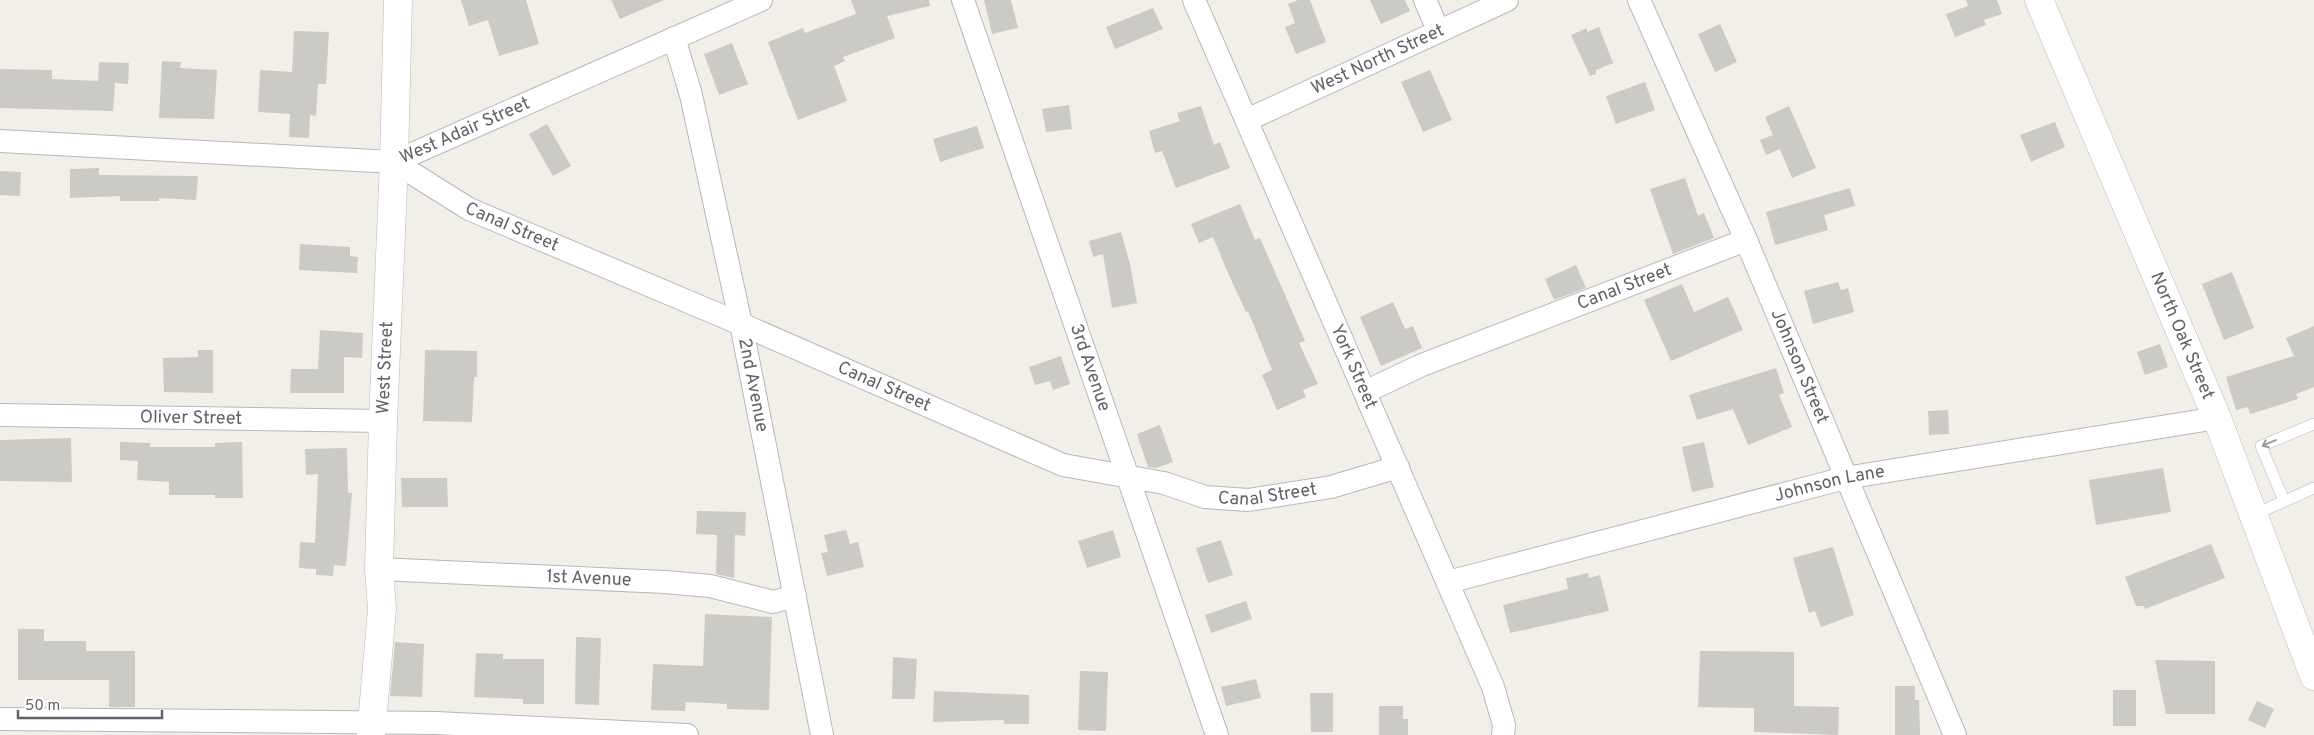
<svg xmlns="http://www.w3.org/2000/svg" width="2314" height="735" viewBox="0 0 2314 735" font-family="Overpass,sans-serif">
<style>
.building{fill:#cccac5}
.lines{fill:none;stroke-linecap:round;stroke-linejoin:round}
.lane-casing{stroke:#b5b8bc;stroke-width:12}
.street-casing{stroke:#b5b8bc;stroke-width:24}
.secondary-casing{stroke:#b6babf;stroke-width:29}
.lane{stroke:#fff;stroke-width:11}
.street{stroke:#fff;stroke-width:22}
.secondary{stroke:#fff;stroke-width:28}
.oneway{stroke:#979a9d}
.labels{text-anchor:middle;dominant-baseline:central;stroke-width:4.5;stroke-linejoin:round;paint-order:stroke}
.street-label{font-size:18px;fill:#5f6368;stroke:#fff}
</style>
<rect width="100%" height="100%" fill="#f1efe8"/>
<path class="building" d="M 461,0 L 526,0 L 539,44 L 499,56 L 488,20 L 469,26 Z
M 611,0 L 664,0 L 620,19 Z
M 851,0 L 929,0 L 930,6 L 887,16 L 895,38 L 843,57 L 845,61 L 834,66 L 847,101 L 798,120 L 768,42 L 803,28 L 805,33 L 856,14 Z
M 984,0 L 1011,0 L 1018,28 L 992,34 Z
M 1298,0 L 1310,0 L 1326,42 L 1296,54 L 1285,27 L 1295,23 L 1288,4 Z
M 1370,0 L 1405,0 L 1410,11 L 1381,24 Z
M 1966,0 L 1997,0 L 2002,14 L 1984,20 L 1986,25 L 1955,37 L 1946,14 L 1968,6 Z
M 1153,8 L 1163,29 L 1115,49 L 1106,27 Z
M 1720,24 L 1737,62 L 1715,72 L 1698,34 Z
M 1599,27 L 1613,63 L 1596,70 L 1596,74 L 1590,76 L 1571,35 L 1587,28 L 1587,32 Z
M 294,31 L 329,32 L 326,84 L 318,84 L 316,116 L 310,115 L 309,138 L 289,137 L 290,114 L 258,112 L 260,70 L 292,72 Z
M 732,43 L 748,84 L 719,95 L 704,54 Z
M 162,61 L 181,62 L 180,68 L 217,70 L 214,119 L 159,118 Z
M 99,62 L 129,63 L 128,84 L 115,83 L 113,111 L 0,108 L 0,69 L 52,70 L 52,79 L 98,81 Z
M 1430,70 L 1452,120 L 1423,132 L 1401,82 Z
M 1645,82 L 1655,110 L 1616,124 L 1606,96 Z
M 1069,105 L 1072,129 L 1046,132 L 1042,109 Z
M 1201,106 L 1214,145 L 1220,142 L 1230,168 L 1176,188 L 1162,151 L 1155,153 L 1149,131 L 1180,121 L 1177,113 Z
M 1789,106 L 1816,168 L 1792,178 L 1780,149 L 1766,155 L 1760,140 L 1773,135 L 1765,117 Z
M 2055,122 L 2065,147 L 2031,162 L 2020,135 Z
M 547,124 L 571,166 L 553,176 L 529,134 Z
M 977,126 L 984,148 L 940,162 L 933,139 Z
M 99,168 L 99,175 L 198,176 L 196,200 L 159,198 L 159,201 L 120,201 L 120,196 L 70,198 L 70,169 Z
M 0,171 L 21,172 L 20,196 L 0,195 Z
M 1685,178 L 1698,216 L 1704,213 L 1714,238 L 1673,254 L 1650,189 Z
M 1850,188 L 1855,206 L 1824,215 L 1828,230 L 1775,245 L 1766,212 Z
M 1240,204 L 1255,240 L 1260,238 L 1289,304 L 1305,341 L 1299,343 L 1318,384 L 1303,390 L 1306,397 L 1277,410 L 1262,375 L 1272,370 L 1248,311 L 1246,312 L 1228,273 L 1213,237 L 1199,243 L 1191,224 Z
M 1121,232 L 1130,264 L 1137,303 L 1112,308 L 1103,254 L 1093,257 L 1089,241 Z
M 300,244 L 350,247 L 350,256 L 358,257 L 357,273 L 299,270 Z
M 1576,265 L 1586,288 L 1554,300 L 1545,279 Z
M 2232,272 L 2254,328 L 2224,340 L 2202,284 Z
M 1838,282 L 1841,290 L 1848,288 L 1854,312 L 1813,324 L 1804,291 Z
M 1682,284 L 1694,312 L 1728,297 L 1743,330 L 1671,361 L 1644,300 Z
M 1393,302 L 1405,329 L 1413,326 L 1422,348 L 1381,366 L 1360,317 Z
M 2314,326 L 2314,387 L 2296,394 L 2298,399 L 2250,414 L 2248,407 L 2236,410 L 2226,377 L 2294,356 L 2286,338 Z
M 320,330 L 363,333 L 362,358 L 344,357 L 344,393 L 290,393 L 291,369 L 318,369 Z
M 2160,344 L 2168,367 L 2145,375 L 2137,352 Z
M 198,350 L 213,350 L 213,393 L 164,392 L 163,358 L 198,357 Z
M 425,350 L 477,351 L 477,377 L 474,377 L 472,422 L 423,421 Z
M 1061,356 L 1070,384 L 1053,390 L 1050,381 L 1035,385 L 1029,367 Z
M 1776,368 L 1784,393 L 1779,395 L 1792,427 L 1748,445 L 1733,409 L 1697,420 L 1689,395 Z
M 1948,410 L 1949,434 L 1929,435 L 1928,411 Z
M 1160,425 L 1173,462 L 1156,468 L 1148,467 L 1137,434 Z
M 71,438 L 72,482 L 0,481 L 0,440 Z
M 120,442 L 150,443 L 150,447 L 215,447 L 215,443 L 242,442 L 243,498 L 215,498 L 215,495 L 169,495 L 169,482 L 137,480 L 138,461 L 120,460 Z
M 1704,442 L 1714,487 L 1692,492 L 1682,447 Z
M 347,448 L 348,493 L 352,493 L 346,566 L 334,565 L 333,576 L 316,575 L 316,569 L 299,568 L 300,542 L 315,543 L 318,474 L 306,475 L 305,449 Z
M 2163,468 L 2171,512 L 2096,525 L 2089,480 Z
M 401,478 L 447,478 L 448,507 L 402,507 Z
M 697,511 L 746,512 L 745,536 L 735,535 L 734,578 L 716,574 L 717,535 L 696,534 Z
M 846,530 L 850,544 L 858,542 L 864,567 L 827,576 L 821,553 L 828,552 L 824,535 Z
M 1113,530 L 1121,557 L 1087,568 L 1078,541 Z
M 1221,540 L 1233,575 L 1208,583 L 1196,548 Z
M 2211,544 L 2225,578 L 2145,609 L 2144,606 L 2136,606 L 2125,577 Z
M 1833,547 L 1854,615 L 1821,627 L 1815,611 L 1809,613 L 1793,558 Z
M 1588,573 L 1589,578 L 1600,575 L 1609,611 L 1510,633 L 1503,605 L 1568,589 L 1566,578 Z
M 1246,601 L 1252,619 L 1211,633 L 1205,615 Z
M 705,614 L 772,617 L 769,710 L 727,709 L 727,704 L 686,702 L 685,711 L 651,710 L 653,664 L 703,666 Z
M 18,629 L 44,629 L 44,641 L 86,641 L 86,651 L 135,651 L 135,707 L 109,707 L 109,680 L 18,680 Z
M 576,637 L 601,638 L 599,705 L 575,704 Z
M 395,642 L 424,644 L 422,697 L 390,696 Z
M 1700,651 L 1794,652 L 1794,706 L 1839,707 L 1838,735 L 1754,732 L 1754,708 L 1698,707 Z
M 476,653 L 503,654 L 503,659 L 544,659 L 544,704 L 523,704 L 523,699 L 474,697 Z
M 893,657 L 917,659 L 915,699 L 892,699 Z
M 2155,660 L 2215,661 L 2215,714 L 2166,714 Z
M 1080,671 L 1108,672 L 1106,731 L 1078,730 Z
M 1256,679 L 1261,698 L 1226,706 L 1221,687 Z
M 1895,686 L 1915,686 L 1915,700 L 1919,700 L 1920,735 L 1895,735 Z
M 2113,690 L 2136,690 L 2136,726 L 2113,726 Z
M 934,691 L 1029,695 L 1029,724 L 1004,724 L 1004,720 L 933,722 Z
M 1310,693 L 1333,693 L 1333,732 L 1311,732 Z
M 2257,701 L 2274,709 L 2265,728 L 2248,720 Z
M 1379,706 L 1403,706 L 1403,719 L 1408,719 L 1408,735 L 1379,735 Z"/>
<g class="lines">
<defs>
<path id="lane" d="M 2284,501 L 2261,446 L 2314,424
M 2253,515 L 2314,488"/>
<g id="street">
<path id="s1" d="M 963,0 L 1217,735"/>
<path id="s2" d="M 1194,0 L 1493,687 L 1504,725 L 1503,735"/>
<path d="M 1425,0 L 1438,30"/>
<path id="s3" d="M 1639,0 L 1746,240 L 1955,735"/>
<path id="s4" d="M 674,38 L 691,95 L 741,324 L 822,735"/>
<path id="s5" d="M 1247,120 L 1507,0"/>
<path id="s6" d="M 0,141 L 394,162 L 761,0"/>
<path id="s7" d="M 394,162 L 469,209 L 741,324 L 1063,465 L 1164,483 L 1205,497 L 1248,500 L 1331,487 L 1398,467"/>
<path id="s8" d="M 1365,392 L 1422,365 L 1746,240"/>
<path id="s9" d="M 0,415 L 383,421"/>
<path id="s10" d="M 379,569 L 665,582 L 710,586 L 773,602 L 795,596"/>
<path id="s11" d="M 1448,582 L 1845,478 L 2217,418"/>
<path d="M 0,719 L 436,723 L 687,735"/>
</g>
<g id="secondary">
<path id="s12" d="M 2039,0 L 2217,418 L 2314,676"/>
<path id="s13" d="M 371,735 L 382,609 L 379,569 L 383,421 L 394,162 L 398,0"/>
</g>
</defs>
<use href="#lane" class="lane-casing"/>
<use href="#street" class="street-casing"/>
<use href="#secondary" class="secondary-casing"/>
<use href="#lane" class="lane"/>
<use href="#street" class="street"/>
<use href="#secondary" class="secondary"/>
</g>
<defs><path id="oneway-shaft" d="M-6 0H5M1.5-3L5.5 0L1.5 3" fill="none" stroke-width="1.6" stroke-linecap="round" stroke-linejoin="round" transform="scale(1.25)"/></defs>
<use class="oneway" href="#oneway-shaft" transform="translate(2269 443) rotate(157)"/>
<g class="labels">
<g class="street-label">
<text stroke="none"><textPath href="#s5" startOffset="144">West North Street</textPath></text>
<text stroke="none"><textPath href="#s6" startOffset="472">West Adair Street</textPath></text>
<text stroke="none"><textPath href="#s7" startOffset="135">Canal Street</textPath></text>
<text stroke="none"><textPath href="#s8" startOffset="280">Canal Street</textPath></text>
<text stroke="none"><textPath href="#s12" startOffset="365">North Oak Street</textPath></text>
<text stroke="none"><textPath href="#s2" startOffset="400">York Street</textPath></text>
<text stroke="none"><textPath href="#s1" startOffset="389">3rd Avenue</textPath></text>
<text stroke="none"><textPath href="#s3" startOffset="400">Johnson Street</textPath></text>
<text stroke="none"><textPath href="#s13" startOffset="368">West Street</textPath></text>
<text stroke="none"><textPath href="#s4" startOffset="356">2nd Avenue</textPath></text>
<text stroke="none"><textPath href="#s7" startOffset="540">Canal Street</textPath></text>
<text stroke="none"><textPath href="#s9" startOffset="191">Oliver Street</textPath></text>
<text stroke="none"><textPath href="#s11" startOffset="394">Johnson Lane</textPath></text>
<text stroke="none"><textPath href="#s7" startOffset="944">Canal Street</textPath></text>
<text stroke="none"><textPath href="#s10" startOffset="210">1st Avenue</textPath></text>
</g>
</g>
<path d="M18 710v8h144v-8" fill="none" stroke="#5f6368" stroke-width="2.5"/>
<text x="25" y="710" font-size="15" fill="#5f6368" stroke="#ffffff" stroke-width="4" paint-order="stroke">50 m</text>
</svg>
